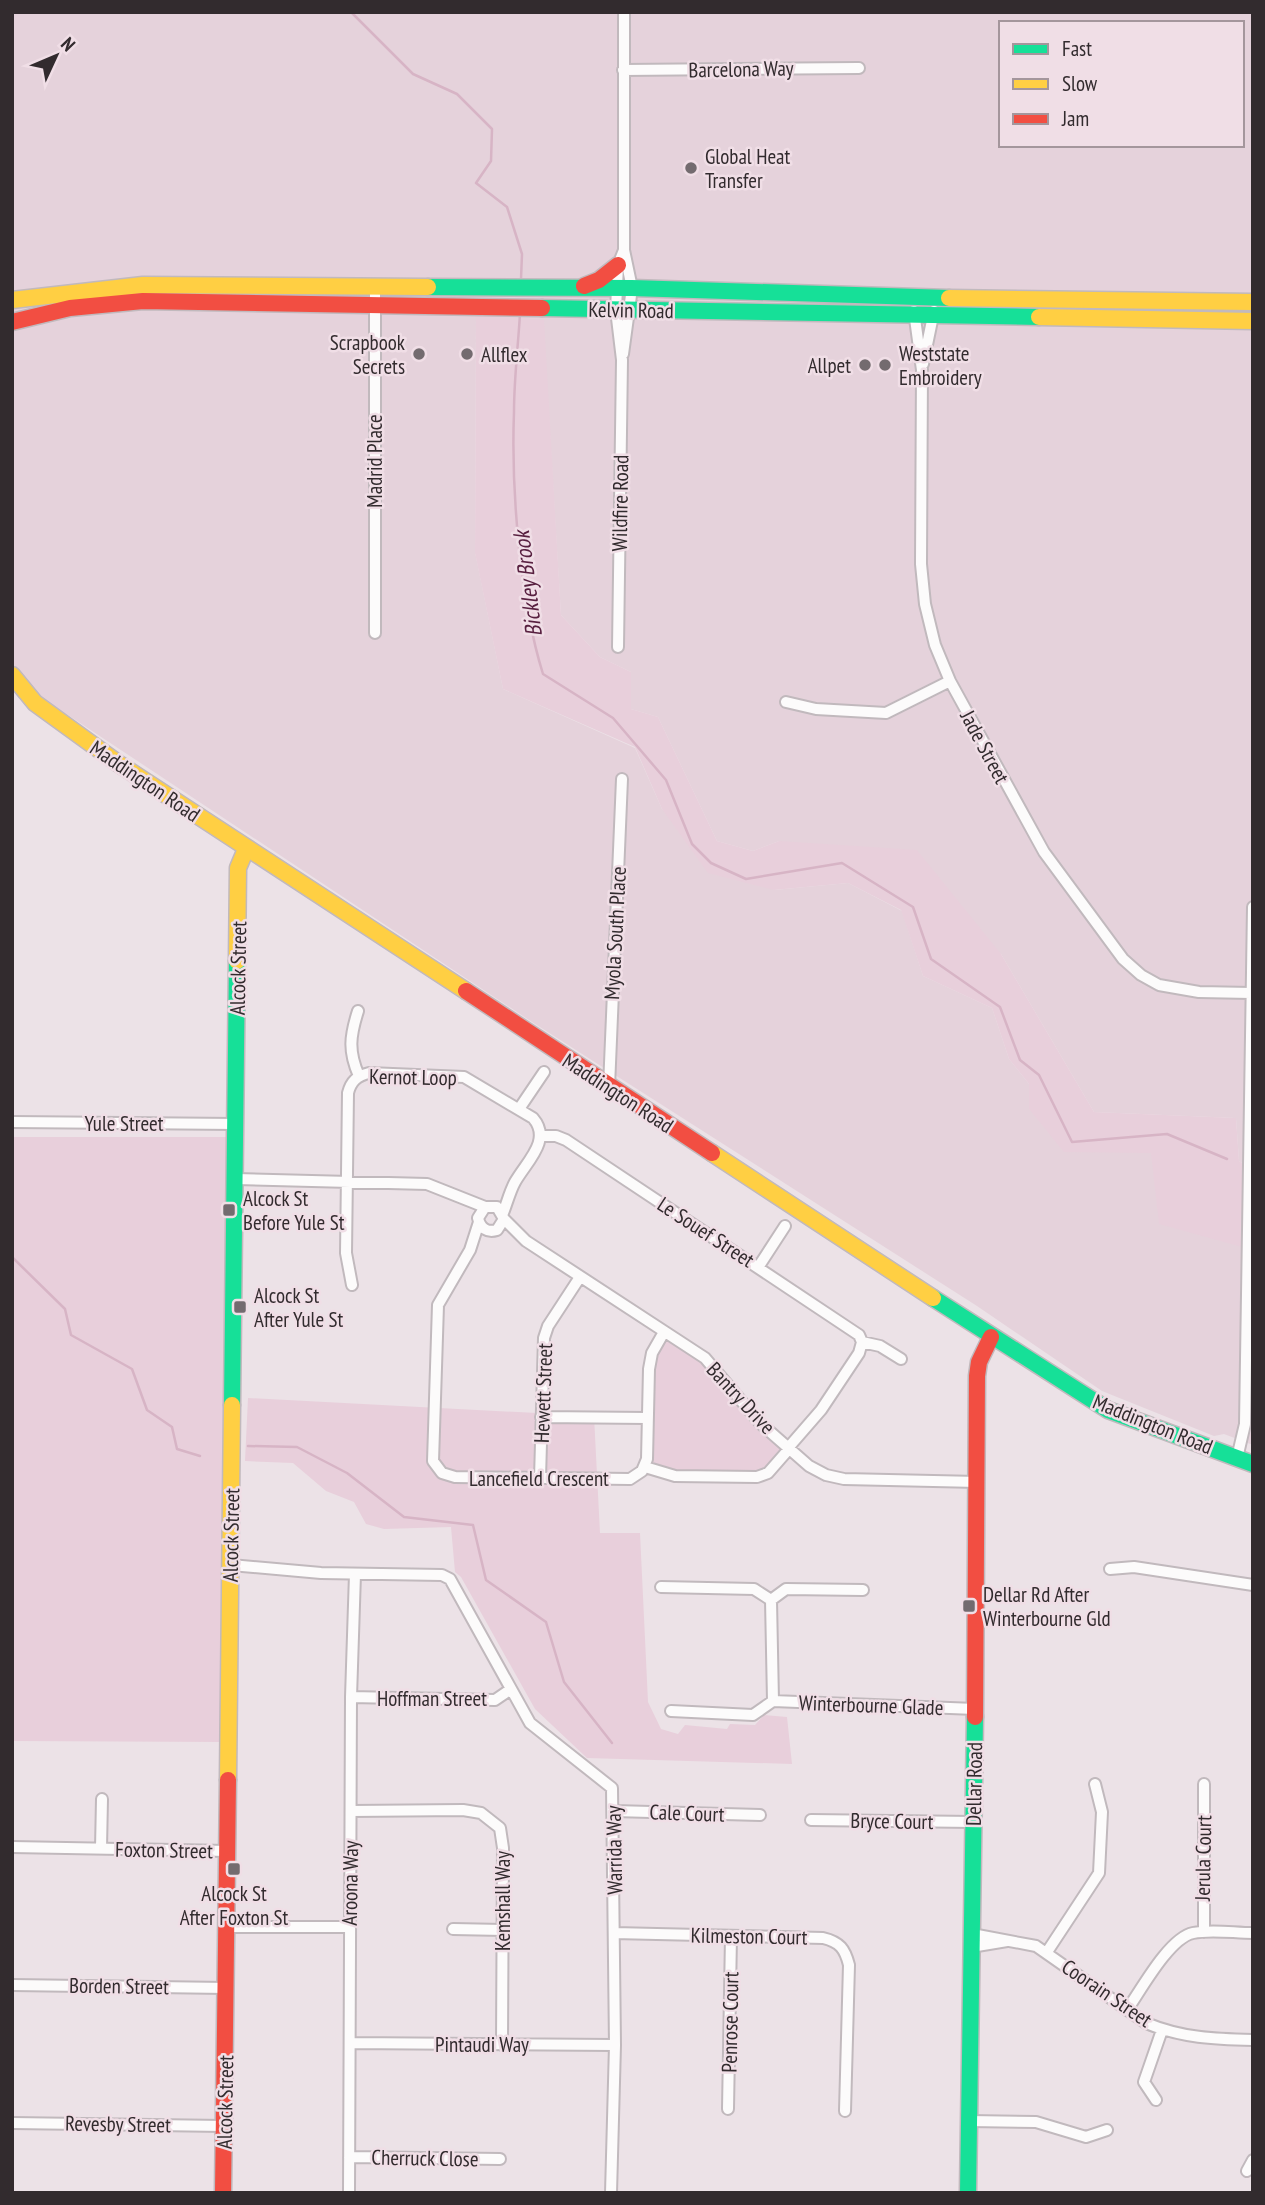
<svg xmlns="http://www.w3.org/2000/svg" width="1265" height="2205" viewBox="0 0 1265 2205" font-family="'PT Sans Narrow',sans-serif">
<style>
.built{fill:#e5d2db;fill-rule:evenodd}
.green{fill:#e8cfdb}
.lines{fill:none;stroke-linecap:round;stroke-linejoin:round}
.stream{stroke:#d7b4c5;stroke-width:2.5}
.street-casing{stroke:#c1b9bd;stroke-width:14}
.fast-casing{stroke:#c1b9bd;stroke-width:19}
.slow-casing{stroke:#c1b9bd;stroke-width:19}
.jam-casing{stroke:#c1b9bd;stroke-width:19}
.street{stroke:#fcfbfb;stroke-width:10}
.fast{stroke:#16e098;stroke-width:16}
.slow{stroke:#ffcf43;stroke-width:16}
.jam{stroke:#f24e42;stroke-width:16}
.poi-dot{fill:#736b6f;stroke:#f0dee6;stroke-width:2.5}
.labels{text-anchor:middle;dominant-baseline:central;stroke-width:5;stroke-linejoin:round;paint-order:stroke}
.street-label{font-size:21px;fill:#322b2e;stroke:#f0dee6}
.poi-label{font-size:21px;fill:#322b2e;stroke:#f0dee6;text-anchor:start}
.water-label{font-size:23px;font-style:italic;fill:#582040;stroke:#f0dee6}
</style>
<rect width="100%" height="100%" fill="#ece2e7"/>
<path class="built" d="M 12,12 L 1253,12 L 1253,1170 L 1239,1161 L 1236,1118 L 1094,1112 L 1001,954 L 779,841 L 753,851 L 717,841 L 658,717 L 631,709 L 631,672 L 600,657 L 561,615 L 543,319 L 476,316 L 475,552 L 503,689 L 635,748 L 662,809 L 774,890 L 848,883 L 902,911 L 923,976 L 992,1008 L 1009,1059 L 1029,1084 L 1029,1109 L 1151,1153 L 1253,1250 L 1253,1445 L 1224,1434 L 1214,1436 L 1102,1391 L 977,1306 L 532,1022 L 12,678 ZM 1001,23 L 1242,23 L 1242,145 L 1001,145 Z"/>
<path class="green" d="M 476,315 L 544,319 L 561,615 L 600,657 L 631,672 L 631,709 L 658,717 L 717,841 L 753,851 L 779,841 L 917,850 L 1001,954 L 1094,1112 L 1236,1118 L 1239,1161 L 1253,1170 L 1253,1250 L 1159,1224 L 1151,1153 L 1064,1152 L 1029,1109 L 1029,1084 L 1009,1059 L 992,1008 L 923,976 L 901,910 L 848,883 L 774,890 L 708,873 L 662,809 L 635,747 L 503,689 L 475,553 Z
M 12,1137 L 227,1137 L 225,1572 L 221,1742 L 12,1741 Z
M 664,1332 L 691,1349 L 789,1449 L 768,1473 L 657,1472 L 645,1467 L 652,1353 Z
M 248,1398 L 594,1416 L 600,1533 L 640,1533 L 648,1702 L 661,1729 L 678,1734 L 685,1725 L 727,1729 L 730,1724 L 755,1725 L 764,1715 L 787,1717 L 792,1764 L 587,1758 L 535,1709 L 461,1577 L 455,1572 L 451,1527 L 384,1529 L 366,1524 L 354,1502 L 326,1491 L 293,1463 L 245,1461 Z"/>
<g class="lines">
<path class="stream" d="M 351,12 L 413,74 L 457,94 L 492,129 L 491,161 L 476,183 L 507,207 L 522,254 L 521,279
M 520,314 C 518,347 514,379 514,412 C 511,490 520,600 543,674 L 613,718 L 666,780 L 692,844 L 711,863 L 746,879 L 842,863 L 913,907 L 931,959 L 1000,1007 L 1020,1060 L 1039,1075 L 1072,1142 L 1167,1134 L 1227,1159
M 12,1257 L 65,1309 L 71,1335 L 132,1369 L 147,1410 L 172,1427 L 177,1449 L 200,1456
M 248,1446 L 297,1447 L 347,1473 L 404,1517 L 473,1525 L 486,1580 L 546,1622 L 564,1682 L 612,1743"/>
<defs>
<path id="street" d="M 623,70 L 859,68
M 914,311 L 922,370 L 921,564 L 925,604 L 935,645 L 950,681 L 1044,852 L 1123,959 L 1141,975 L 1159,985 L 1199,992 L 1251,993
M 623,354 L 632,288 L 624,250 L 624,12
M 923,364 L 934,311
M 375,633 L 375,288
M 618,647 L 622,360 L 616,310 L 618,265 L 624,250
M 786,702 L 816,709 L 886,713 L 950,681
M 358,1011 C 350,1036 348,1051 359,1076
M 609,1087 L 622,779
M 519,1109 L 544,1072
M 12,1122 L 236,1124
M 541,1136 L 556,1136 L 566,1140 L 859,1335 L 862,1342 L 859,1353 L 821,1410 L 788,1448
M 236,1179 L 427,1184 L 485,1207
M 504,1219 L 497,1230 C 487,1233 480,1228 478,1218 L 485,1207 L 497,1207 L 504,1219 L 526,1241 L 705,1358 L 760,1423 L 809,1466 L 826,1475 L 844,1479 L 978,1482
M 479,1222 L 470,1250 L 438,1305 L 433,1461 L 442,1473 L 455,1477 L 630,1479 L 642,1471 L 647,1459 L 649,1369 L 652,1353 L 664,1332
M 759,1266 L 785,1226
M 352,1285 L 346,1253 L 348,1093 C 351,1081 357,1076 369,1073 L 464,1077 L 533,1118 C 552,1140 527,1161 515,1182 C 510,1191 507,1203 503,1213
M 862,1342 L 880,1346 L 901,1359
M 541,1417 L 647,1418
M 1237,1458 L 1245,1424 L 1253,907
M 645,1467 L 675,1476 L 757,1477 L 768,1473 L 789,1449
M 540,1478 L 544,1338 L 548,1326 L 580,1277
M 231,1565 L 321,1573 L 442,1575 L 450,1579 L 530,1723 L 612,1788 L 615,2045 L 611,2193
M 1110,1569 L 1134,1567 L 1253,1585
M 661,1587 L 754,1589 L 771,1600 L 773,1701 L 975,1709
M 771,1600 L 786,1589 L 863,1590
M 351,1697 L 495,1700 L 511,1689
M 671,1711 L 753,1715 L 773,1701
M 351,1811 L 463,1810 L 481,1813 L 500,1828 L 503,1848 L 502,2045
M 614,1811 L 760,1815
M 811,1820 L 973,1822
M 12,1847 L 228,1851
M 101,1848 L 102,1799
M 228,1927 L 349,1927
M 453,1929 L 503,1930
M 1204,1932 L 1204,1784
M 614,1933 L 823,1938 C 840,1942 845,1949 849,1965 L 845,2111
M 972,1934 L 1036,1946 L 1146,2023 C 1182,2038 1214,2039 1253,2040
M 971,1947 L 1007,1941
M 1047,1952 L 1099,1873 L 1102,1812 L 1095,1784
M 12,1985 L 226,1988
M 1127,2010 C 1141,1990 1169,1938 1193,1933 C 1211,1929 1234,1933 1253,1933
M 350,2043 L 615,2045
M 1156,2100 L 1144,2082 L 1162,2030
M 728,2109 L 731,1936
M 969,2121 L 1036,2122 L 1086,2137 L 1107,2130
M 12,2123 L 224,2126
M 349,2157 L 500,2159
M 1247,2171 L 1253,2160
M 349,2193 L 351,1697 L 355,1574"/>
<path id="fast" d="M 428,287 L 632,288 L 949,298
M 542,308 L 1039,317
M 933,1298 L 1108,1410 L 1253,1464
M 232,1405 L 237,961
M 968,2193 L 975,1717"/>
<path id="slow" d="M 949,298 L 1253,302
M 12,300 L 143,285 L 428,287
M 1039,317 L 1253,321
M 12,675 L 35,703 L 119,764 L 466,991
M 237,961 L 238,868 L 246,849
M 712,1153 L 933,1298
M 228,1780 L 232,1405"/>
<path id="jam" d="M 584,286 L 599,280 L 618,265
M 12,322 L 70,308 L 143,301 L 542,308
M 466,991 L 712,1153
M 975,1717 L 977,1376 L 979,1362 L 991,1337
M 223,2193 L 228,1780"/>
</defs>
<use href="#street" class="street-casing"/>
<use href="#fast" class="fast-casing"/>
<use href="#slow" class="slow-casing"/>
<use href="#jam" class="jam-casing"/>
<use href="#street" class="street"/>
<use href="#fast" class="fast"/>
<use href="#slow" class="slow"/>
<use href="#jam" class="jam"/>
</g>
<g class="poi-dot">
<circle cx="691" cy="168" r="7"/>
<circle cx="419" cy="354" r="7"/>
<circle cx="467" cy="354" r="7"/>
<circle cx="865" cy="365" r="7"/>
<circle cx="885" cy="365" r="7"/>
<rect x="222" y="1203" width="14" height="14" rx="3.5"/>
<rect x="233" y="1300" width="14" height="14" rx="3.5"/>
<rect x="962" y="1599" width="14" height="14" rx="3.5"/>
<rect x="227" y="1862" width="14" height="14" rx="3.5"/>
</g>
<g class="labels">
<g class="street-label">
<text transform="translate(741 69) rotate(-1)">Barcelona Way</text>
<text transform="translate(631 310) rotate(1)">Kelvin Road</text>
<text transform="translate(374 461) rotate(-90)">Madrid Place</text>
<text transform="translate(620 503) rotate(-89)">Wildfire Road</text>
<text transform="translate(985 747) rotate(62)">Jade Street</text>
<text transform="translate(145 781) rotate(34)">Maddington Road</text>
<text transform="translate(615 933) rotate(-87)">Myola South Place</text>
<text transform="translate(238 968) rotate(-89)">Alcock Street</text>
<text transform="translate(413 1077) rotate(1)">Kernot Loop</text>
<text transform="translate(618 1093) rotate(33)">Maddington Road</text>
<text x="124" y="1123">Yule Street</text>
<text transform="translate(706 1232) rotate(33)">Le Souef Street</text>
<text transform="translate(543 1393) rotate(-88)">Hewett Street</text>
<text transform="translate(741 1398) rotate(47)">Bantry Drive</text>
<text transform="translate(1153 1424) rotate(22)">Maddington Road</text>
<text x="539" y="1478">Lancefield Crescent</text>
<text transform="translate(231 1535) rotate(-89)">Alcock Street</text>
<text x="432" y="1698">Hoffman Street</text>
<text transform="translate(871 1705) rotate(2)">Winterbourne Glade</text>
<text transform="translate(974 1784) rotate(-89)">Dellar Road</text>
<text transform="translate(687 1813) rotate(2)">Cale Court</text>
<text transform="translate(892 1821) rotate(1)">Bryce Court</text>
<text transform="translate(164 1850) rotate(1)">Foxton Street</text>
<text transform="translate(614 1850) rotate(-91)">Warrida Way</text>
<text transform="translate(1203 1858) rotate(-89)">Jerula Court</text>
<text transform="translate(350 1883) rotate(-89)">Aroona Way</text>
<text transform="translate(502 1901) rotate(-90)">Kemshall Way</text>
<text transform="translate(749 1936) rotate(1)">Kilmeston Court</text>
<text transform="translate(119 1986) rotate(1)">Borden Street</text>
<text transform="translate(1107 1993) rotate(34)">Coorain Street</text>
<text transform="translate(730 2022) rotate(-89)">Penrose Court</text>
<text x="482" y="2044">Pintaudi Way</text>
<text transform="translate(225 2102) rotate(-89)">Alcock Street</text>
<text transform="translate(118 2124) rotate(1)">Revesby Street</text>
<text transform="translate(425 2158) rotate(1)">Cherruck Close</text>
</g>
<g class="poi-label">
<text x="705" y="156">Global Heat<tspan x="705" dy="24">Transfer</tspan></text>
<text x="405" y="342" text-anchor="end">Scrapbook<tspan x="405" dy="24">Secrets</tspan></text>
<text x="899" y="353">Weststate<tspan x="899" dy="24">Embroidery</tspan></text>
<text x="481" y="354">Allflex</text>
<text x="851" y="365" text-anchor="end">Allpet</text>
<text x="243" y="1198">Alcock St<tspan x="243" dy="24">Before Yule St</tspan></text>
<text x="254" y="1295">Alcock St<tspan x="254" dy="24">After Yule St</tspan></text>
<text x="983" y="1594">Dellar Rd After<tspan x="983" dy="24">Winterbourne Gld</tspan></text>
<text x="234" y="1893" text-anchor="middle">Alcock St<tspan x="234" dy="24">After Foxton St</tspan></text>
</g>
<g class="water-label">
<text transform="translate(527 584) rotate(-97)">Bickley Brook</text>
</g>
</g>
<rect width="1265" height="2205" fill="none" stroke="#322b2e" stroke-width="28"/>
<rect x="999" y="21" width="245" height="126" fill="#f0dee6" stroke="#a4969c" stroke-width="2"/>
<rect x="1013" y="44" width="35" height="10" fill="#16e098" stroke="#a4969c" stroke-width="2"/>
<text x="1062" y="56" font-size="21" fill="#322b2e">Fast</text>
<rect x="1013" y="79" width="35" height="10" fill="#ffcf43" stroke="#a4969c" stroke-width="2"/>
<text x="1062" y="91" font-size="21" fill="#322b2e">Slow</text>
<rect x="1013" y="114" width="35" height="10" fill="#f24e42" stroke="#a4969c" stroke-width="2"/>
<text x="1062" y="126" font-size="21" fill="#322b2e">Jam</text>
<g transform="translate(56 56) rotate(46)" stroke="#f0dee6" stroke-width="5" paint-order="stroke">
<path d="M0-5L12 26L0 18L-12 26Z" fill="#322b2e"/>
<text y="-10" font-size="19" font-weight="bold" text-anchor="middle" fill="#322b2e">N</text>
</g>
</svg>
